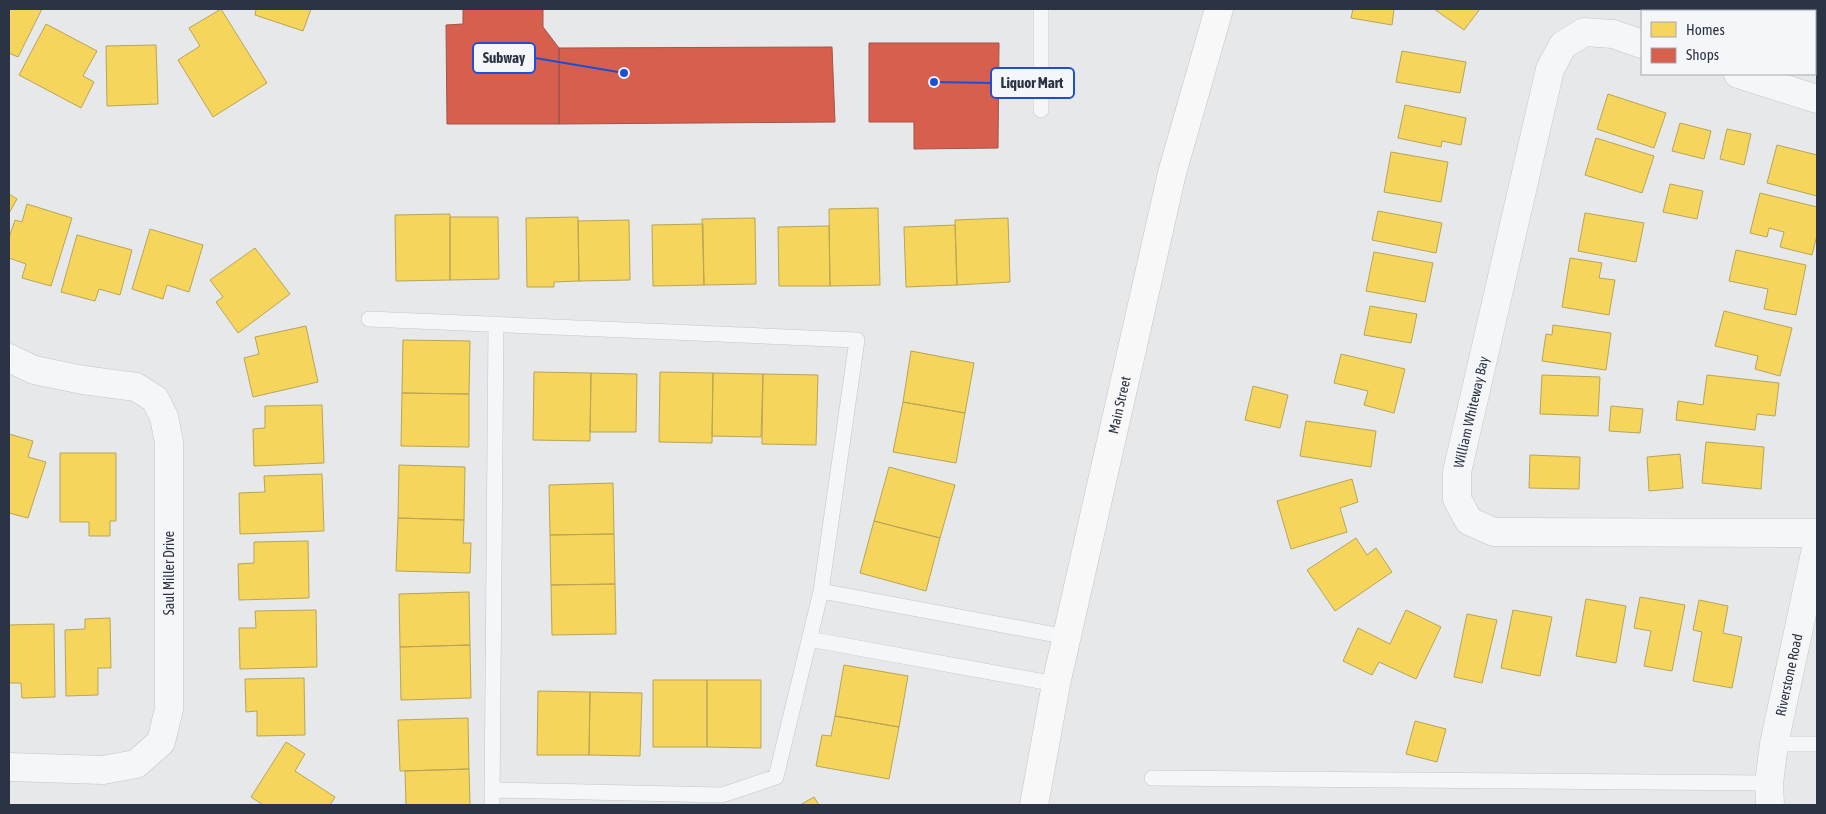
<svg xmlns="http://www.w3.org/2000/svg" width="1826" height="814" viewBox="0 0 1826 814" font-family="'Asap Condensed',sans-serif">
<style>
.homes{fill:#f6d55c;stroke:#b9a555}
.shops{fill:#d6604d;stroke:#a3534b}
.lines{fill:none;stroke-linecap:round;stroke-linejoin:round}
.service-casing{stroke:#c4c6c8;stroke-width:16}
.minor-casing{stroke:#c4c6c8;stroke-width:29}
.primary-casing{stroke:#c2c5c8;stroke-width:29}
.service{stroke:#f5f6f7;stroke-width:15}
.minor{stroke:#f5f6f7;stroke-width:28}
.primary{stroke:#f8f8f8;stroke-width:28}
.labels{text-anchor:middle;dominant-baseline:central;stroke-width:5;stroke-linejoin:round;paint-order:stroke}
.street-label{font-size:14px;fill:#2b3445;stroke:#f4f6f9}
.leader{fill:none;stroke:#1d4ed8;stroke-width:2}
.callout-dot{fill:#1d4ed8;stroke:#f4f6f9;stroke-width:2}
.callout{fill:#f4f6f9;stroke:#1d4ed8;stroke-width:2}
.callout-label{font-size:15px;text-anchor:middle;font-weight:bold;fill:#2b3445}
</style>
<rect width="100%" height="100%" fill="#e6e8ea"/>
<path class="homes" d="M 9,9 L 42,9 L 18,57 L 9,53 Z
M 221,9 L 267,83 L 213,117 L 178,60 L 200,46 L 189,28 Z
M 256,9 L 311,9 L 303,31 L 255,15 Z
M 1353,9 L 1394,9 L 1392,25 L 1351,18 Z
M 1434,9 L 1480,9 L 1464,30 Z
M 1799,9 L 1817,9 L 1817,46 L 1815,46 L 1815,11 L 1799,11 Z
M 46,24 L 97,51 L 83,76 L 94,82 L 81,108 L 19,75 Z
M 156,45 L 158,104 L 107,106 L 106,46 Z
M 1402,51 L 1466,62 L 1460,93 L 1396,82 Z
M 1608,94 L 1666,113 L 1654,148 L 1597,129 Z
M 1405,105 L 1466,118 L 1461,145 L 1442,141 L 1441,147 L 1398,138 Z
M 1680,123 L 1711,131 L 1704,159 L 1672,151 Z
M 1727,129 L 1751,134 L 1744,165 L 1720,159 Z
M 1596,138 L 1654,156 L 1642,193 L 1585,175 Z
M 1777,145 L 1817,155 L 1817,196 L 1767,183 Z
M 1391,152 L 1448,162 L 1441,202 L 1384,192 Z
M 1670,184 L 1703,191 L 1697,219 L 1663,212 Z
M 1760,193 L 1817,207 L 1817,235 L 1812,255 L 1780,247 L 1784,232 L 1769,228 L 1767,237 L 1750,233 Z
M 9,194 L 17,199 L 9,213 Z
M 27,204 L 72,218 L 51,286 L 22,278 L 26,264 L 9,258 L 9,238 L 15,220 L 22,222 Z
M 878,208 L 880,285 L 830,286 L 829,209 Z
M 1378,211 L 1442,223 L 1436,253 L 1372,240 Z
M 1585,213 L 1644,223 L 1636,262 L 1578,251 Z
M 450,214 L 450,280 L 396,281 L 395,215 Z
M 450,217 L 498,217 L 499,279 L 450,280 Z
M 578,217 L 579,281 L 554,282 L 554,287 L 527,287 L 526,218 Z
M 755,218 L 756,284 L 704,285 L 702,219 Z
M 1008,218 L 1010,282 L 957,285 L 955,220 Z
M 629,220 L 630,280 L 579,281 L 578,221 Z
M 703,224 L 704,285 L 653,286 L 652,225 Z
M 955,225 L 957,285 L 906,287 L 904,227 Z
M 829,226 L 830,286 L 779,286 L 778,227 Z
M 150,229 L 203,245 L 189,292 L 167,285 L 163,299 L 132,289 Z
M 77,235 L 132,250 L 120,295 L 99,289 L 95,301 L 61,292 Z
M 255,248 L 290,294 L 238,333 L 216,302 L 223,297 L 210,280 Z
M 1736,250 L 1806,265 L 1796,315 L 1764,309 L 1768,289 L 1729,281 Z
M 1374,252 L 1433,263 L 1425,302 L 1366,291 Z
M 1570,258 L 1602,263 L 1599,278 L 1615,280 L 1609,315 L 1562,307 Z
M 1370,306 L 1417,314 L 1411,343 L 1364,335 Z
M 1724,311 L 1792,328 L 1780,376 L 1755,369 L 1758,356 L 1715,346 Z
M 1553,325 L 1611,333 L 1606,370 L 1542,361 L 1546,334 L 1552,335 Z
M 306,326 L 318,382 L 253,397 L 244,358 L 259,354 L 255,337 Z
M 403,340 L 470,341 L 469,394 L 402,393 Z
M 911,351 L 974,363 L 965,413 L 903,402 Z
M 1341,354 L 1405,369 L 1394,413 L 1364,405 L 1368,391 L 1334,383 Z
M 534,372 L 591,373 L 590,441 L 533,440 Z
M 660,372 L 713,373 L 712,443 L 659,442 Z
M 591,373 L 637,374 L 636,432 L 590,432 Z
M 713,373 L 763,374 L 761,437 L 712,436 Z
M 763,374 L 818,375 L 816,445 L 762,444 Z
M 1542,375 L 1600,377 L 1598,416 L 1540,414 Z
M 1707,375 L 1779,383 L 1775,416 L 1757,414 L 1755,430 L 1676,420 L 1678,401 L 1703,405 Z
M 1253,386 L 1288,395 L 1280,428 L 1245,420 Z
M 402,393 L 469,394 L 469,447 L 401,446 Z
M 903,402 L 965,413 L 956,463 L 893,452 Z
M 322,405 L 324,463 L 254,466 L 253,429 L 265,428 L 265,406 Z
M 1611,406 L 1643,409 L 1640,433 L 1609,431 Z
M 1306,421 L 1376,431 L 1371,467 L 1300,456 Z
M 9,434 L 33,441 L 28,457 L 46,462 L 28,518 L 9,513 Z
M 1706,442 L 1764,447 L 1761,489 L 1702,483 Z
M 60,453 L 116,453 L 116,521 L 110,521 L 110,536 L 89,536 L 89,522 L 60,522 Z
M 1680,454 L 1683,488 L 1649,491 L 1647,457 Z
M 1530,455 L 1580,457 L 1579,489 L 1529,488 Z
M 399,465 L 465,467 L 464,520 L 398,518 Z
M 889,467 L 955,485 L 940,538 L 874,521 Z
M 322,474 L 324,531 L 240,534 L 239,493 L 265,492 L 264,476 Z
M 1352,479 L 1358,502 L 1340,508 L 1347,532 L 1291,549 L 1277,501 Z
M 613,483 L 614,534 L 550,535 L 549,485 Z
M 398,518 L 464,520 L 463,543 L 471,543 L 470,573 L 396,571 Z
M 874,521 L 940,538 L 926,591 L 860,573 Z
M 614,534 L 615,584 L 551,585 L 550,535 Z
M 1356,538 L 1367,555 L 1376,548 L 1392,572 L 1335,611 L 1307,570 Z
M 308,541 L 309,598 L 239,600 L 238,564 L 254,563 L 254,542 Z
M 615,584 L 616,634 L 552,635 L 551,585 Z
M 469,592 L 470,645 L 400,647 L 399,594 Z
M 1640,597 L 1685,605 L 1672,671 L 1644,666 L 1651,631 L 1634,628 Z
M 1586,599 L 1626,606 L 1616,663 L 1576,656 Z
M 1699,600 L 1728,606 L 1723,633 L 1742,637 L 1732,688 L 1693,681 L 1702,632 L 1693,630 Z
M 316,610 L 317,667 L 240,669 L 239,628 L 256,628 L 255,611 Z
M 1406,610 L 1441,627 L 1416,679 L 1379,662 L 1372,675 L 1343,661 L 1358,628 L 1390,644 Z
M 1513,610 L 1552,617 L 1540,676 L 1501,668 Z
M 1467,614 L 1497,620 L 1482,683 L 1454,677 Z
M 110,618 L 111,668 L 98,668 L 98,695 L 66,696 L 65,630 L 85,629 L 85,619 Z
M 54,624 L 55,697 L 22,698 L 21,683 L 9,683 L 9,625 Z
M 470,645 L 471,698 L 401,700 L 400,647 Z
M 844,665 L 908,676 L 899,727 L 835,716 Z
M 304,678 L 305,735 L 257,736 L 257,711 L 246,712 L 245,679 Z
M 653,680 L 707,680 L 707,747 L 653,747 Z
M 707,680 L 761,680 L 761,748 L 707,747 Z
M 538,691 L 590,692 L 589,755 L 537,755 Z
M 590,692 L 642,693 L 640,756 L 589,755 Z
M 835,716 L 899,727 L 889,779 L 816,766 L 822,735 L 831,736 Z
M 468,718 L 469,769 L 400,771 L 398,720 Z
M 1415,721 L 1446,729 L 1437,762 L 1406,754 Z
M 286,742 L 305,754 L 295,771 L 335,797 L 330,805 L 263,805 L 251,797 Z
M 469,769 L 470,805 L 406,805 L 405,771 Z
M 814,797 L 819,805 L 800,805 Z"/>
<path class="shops" d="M 463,9 L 543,9 L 543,27 L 559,48 L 559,124 L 447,124 L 446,25 L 463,24 Z
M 869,43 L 999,43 L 998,148 L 914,149 L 914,122 L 869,122 Z
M 832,47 L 835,122 L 559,124 L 559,48 Z"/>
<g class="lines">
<defs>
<path id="service" d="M 1041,110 L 1041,9
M 369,319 L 857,340 L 821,591 L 1067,637
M 809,639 L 1056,684
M 1774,744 L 1817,744
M 1152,778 L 1769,783
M 492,790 L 722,795 L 776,777 L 821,591
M 492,805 L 496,324"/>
<g id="minor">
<path d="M 1642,44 L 1613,34 L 1584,32 L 1563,45 L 1550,69 L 1457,472 L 1457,499 L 1469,521 L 1494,532 L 1817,533"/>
<path d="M 1738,74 L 1817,99"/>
<path d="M 9,358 L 34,370 L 83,380 L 136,387 L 155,399 L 164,417 L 169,442 L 169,709 L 161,742 L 136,764 L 103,770 L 9,767"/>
<path id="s1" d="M 1770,805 L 1769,783 L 1774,744 L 1817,544"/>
</g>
<g id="primary">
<path id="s2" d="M 1034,805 L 1056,684 L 1172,173 L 1219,9"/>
</g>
</defs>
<use href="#service" class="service-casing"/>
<use href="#minor" class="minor-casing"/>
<use href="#primary" class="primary-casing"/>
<use href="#service" class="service"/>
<use href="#minor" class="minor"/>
<use href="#primary" class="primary"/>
</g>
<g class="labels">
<g class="street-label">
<text stroke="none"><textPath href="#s2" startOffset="409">Main Street</textPath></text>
<text transform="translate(1471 412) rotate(-77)">William Whiteway Bay</text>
<text transform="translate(169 573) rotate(-90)">Saul Miller Drive</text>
<text stroke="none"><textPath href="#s1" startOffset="132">Riverstone Road</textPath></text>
</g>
</g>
<path class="leader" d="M624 73L535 58M934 82L991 83"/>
<g class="callout-dot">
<circle cx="624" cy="73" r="5"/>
<circle cx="934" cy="82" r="5"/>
</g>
<g class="callout">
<rect x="473" y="43" width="62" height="30" rx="5"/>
<rect x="991" y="68" width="83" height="30" rx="5"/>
</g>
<g class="callout-label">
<text x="504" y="63">Subway</text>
<text x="1032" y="88">Liquor Mart</text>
</g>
<rect width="1826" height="814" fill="none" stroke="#2b3445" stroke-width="20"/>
<rect x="1641" y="10" width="175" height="65" fill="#f4f6f9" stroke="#a4a8b1"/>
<rect x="1651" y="22" width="25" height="15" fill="#f6d55c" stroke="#a4a8b1"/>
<text x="1686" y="35" font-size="15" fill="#2b3445">Homes</text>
<rect x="1651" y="48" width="25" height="15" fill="#d6604d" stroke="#a4a8b1"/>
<text x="1686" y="60" font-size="15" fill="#2b3445">Shops</text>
</svg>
